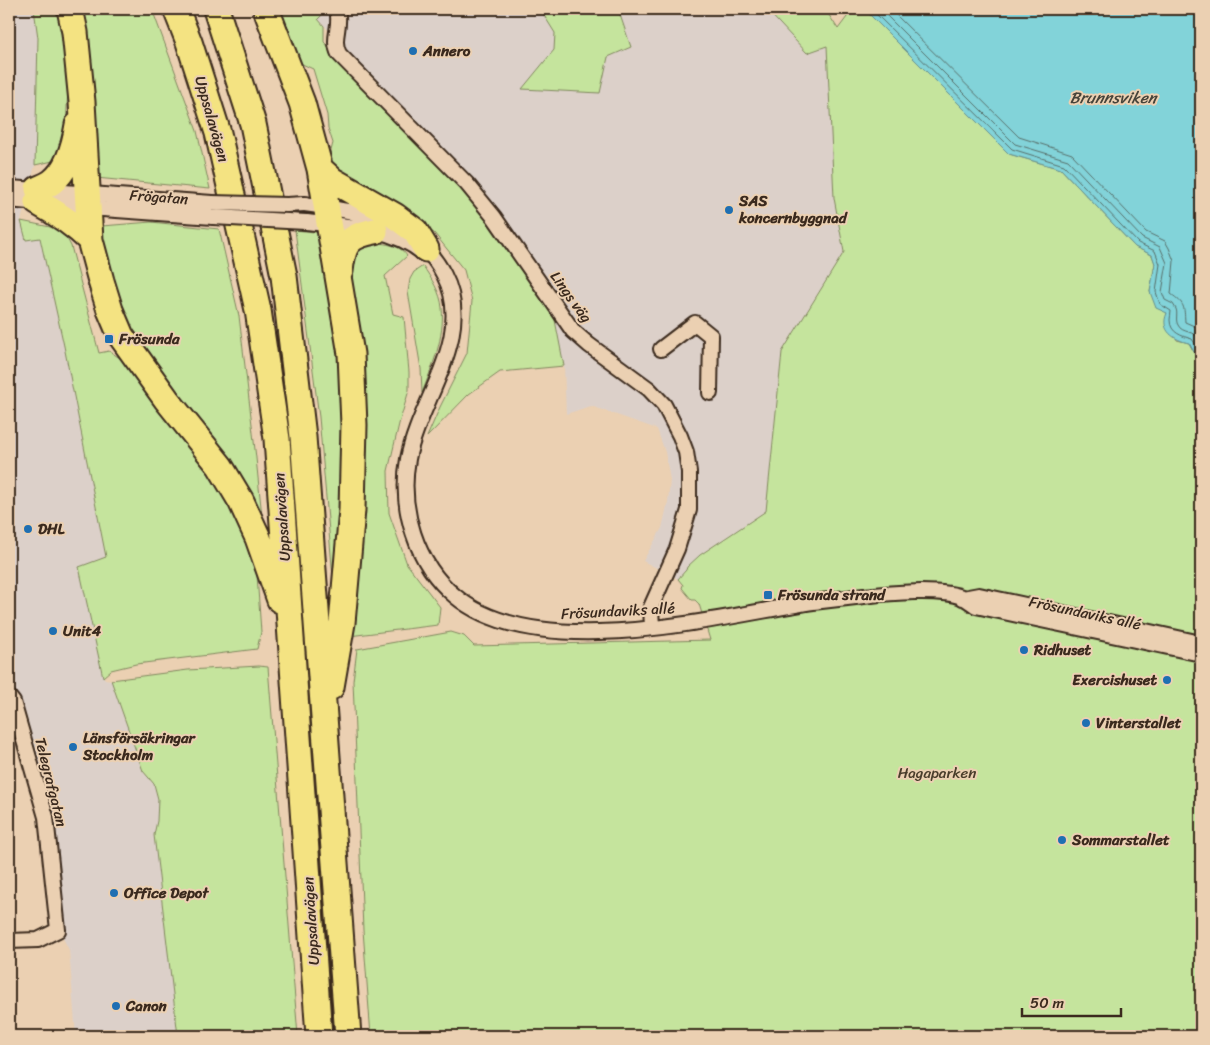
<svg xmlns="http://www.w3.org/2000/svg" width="1210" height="1045" viewBox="0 0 1210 1045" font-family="Sriracha,sans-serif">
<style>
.built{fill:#dcd0c9}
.green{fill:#c5e49d;stroke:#80875e}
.water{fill:#82d3d9;stroke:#668f8e}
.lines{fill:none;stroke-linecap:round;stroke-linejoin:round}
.shore{stroke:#576e69;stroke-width:1}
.street-casing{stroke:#3b2a1e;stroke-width:18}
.highway-casing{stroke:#3b2a1e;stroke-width:29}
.street{stroke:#ebd0b2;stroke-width:14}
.highway{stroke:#f4e382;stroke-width:25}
.street-bridge-casing{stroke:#3b2a1e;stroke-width:18;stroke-linecap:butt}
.street-bridge{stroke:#ebd0b2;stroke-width:14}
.poi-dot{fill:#1f6fb2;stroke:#ebd0b2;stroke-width:2}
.labels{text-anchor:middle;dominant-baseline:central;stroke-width:4;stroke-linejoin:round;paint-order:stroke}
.poi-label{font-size:15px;font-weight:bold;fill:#3b2a1e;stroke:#ebd0b2;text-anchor:start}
.street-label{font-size:15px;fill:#3b2a1e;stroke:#ebd0b2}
.park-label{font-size:15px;fill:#493d2b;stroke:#ebd0b2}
.water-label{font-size:16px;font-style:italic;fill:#46433a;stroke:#ebd0b2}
</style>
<rect width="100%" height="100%" fill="#ebd0b2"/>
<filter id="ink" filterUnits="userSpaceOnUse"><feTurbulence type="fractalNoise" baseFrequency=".02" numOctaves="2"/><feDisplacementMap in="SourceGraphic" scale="10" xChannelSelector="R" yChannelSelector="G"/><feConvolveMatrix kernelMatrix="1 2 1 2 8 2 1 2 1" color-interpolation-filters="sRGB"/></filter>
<g filter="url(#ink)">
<path class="built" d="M 9,9 L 34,9 L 38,38 L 35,165 L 21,221 L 26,240 L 40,237 L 64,346 L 106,557 L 80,567 L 103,676 L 105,679 L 111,680 L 143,771 L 154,784 L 158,799 L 157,821 L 154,835 L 180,1036 L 76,1036 L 69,950 L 59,930 L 47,817 L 9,696 Z
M 328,9 L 825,9 L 844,252 L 782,352 L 766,511 L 700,555 L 678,579 L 643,561 L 662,528 L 668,502 L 670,480 L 665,452 L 657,429 L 591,406 L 566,414 L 564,366 L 547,284 L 471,181 L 318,19 Z"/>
<path class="green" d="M 34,9 L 58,9 L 68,87 L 66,127 L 62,145 L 53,161 L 35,165 L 38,38 Z
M 78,9 L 152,9 L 197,131 L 210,189 L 96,178 Z
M 279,9 L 328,9 L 318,19 L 324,26 L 324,42 L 437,164 L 475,203 L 553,310 L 564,366 L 500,372 L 469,394 L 427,437 L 440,407 L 467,353 L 472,301 L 464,270 L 434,233 L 331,172 L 328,162 L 333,143 L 328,128 L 327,115 L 313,69 L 300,63 Z
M 540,9 L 618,9 L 631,47 L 608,57 L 600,93 L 522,89 L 554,50 L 555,33 Z
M 766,9 L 825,9 L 838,29 L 853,9 L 864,9 L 1009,154 L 1061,169 L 1135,247 L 1152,255 L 1155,263 L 1150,292 L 1167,313 L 1177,340 L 1189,343 L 1194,352 L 1201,355 L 1201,1036 L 371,1036 L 363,930 L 353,681 L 357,649 L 451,632 L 464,636 L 474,646 L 710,640 L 699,604 L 695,600 L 692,600 L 682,588 L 683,585 L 678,579 L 686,570 L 687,567 L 700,555 L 766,511 L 782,352 L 844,252 L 834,198 L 827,46 L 807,53 Z
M 21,221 L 55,228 L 64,233 L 71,246 L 99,353 L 109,351 L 126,362 L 219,480 L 240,517 L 257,575 L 261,632 L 257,649 L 136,664 L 111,670 L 103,677 L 79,567 L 106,557 L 64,346 L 40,238 L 26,240 Z
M 151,222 L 219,229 L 239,316 L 256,458 L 264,536 L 118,311 L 104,254 L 102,226 Z
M 295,230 L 324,233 L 344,368 L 337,623 L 319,417 Z
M 369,242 C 382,244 399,243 407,256 L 385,276 L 393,314 L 404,317 L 409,372 L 409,390 L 399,424 L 388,471 L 389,513 L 407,564 L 440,607 L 438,625 L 349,636 L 364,368 L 350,264 L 355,251 Z
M 423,266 C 431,278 441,293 442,308 C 445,337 432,367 422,393 L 421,369 L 408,292 L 410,279 L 414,272 Z
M 259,666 L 268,667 L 298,1036 L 178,1036 L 154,835 L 157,821 L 158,799 L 154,784 L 143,771 L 111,680 L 188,670 Z"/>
<path class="water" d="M 864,9 L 1201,9 L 1201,355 L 1194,352 L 1189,343 C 1175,340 1159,331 1167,313 L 1156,308 L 1150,292 L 1155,264 L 1152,255 L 1135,247 L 1061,169 L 1009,154 Z"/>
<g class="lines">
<path class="shore" d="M 871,9 L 1012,149 L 1064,165 L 1138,243 L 1155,251 L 1160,264 L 1156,292 L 1160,304 L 1171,311 C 1171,314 1170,317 1170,320 C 1170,333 1182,336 1192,339 L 1198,348 L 1201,349
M 880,9 L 1015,144 L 1068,160 L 1142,238 L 1160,247 L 1167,263 L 1162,292 L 1165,300 L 1173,304 L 1176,309 C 1178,314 1175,320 1178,325 C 1182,334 1194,329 1201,341
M 890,9 L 1019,137 L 1072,154 L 1146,232 L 1165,241 L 1169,248 L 1174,261 L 1171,294 C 1185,304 1184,306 1185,322 L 1201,329"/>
<defs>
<path id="street" d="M 337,9 C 342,27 331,38 339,54 L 467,184 L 494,217 L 573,331 L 589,345 L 649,389 L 664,405 L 680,436 L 686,452 L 689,472 L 689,510 L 677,549 L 651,607 L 652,628
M 10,188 L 212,203
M 9,200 L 89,208 L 213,217
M 304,204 C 333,208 361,211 387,225
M 306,222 C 346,226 391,226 423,253
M 422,246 C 431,254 439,265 444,275 C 476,336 419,400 408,459 C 399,508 416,564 455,596 C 537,665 717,617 813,602 C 830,600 847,598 864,596 C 888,593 943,588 964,598 C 968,600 972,603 976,606 L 1201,654
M 661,349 L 695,323 L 711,336 L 710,393
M 963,598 L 979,595 L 1201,643
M 9,697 L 13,702 L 46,817 L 58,930 L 38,940 L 9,941"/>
<path id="highway" d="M 70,9 L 75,32 L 82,102 L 90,240 L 101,281 L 110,310 L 121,336 L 167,400 L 220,466 L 241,501 L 258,538 L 280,600
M 176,9 L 189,42 L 218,133 L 258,310 L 277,439 L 319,1036
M 216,9 L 253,124 L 284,276 L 303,437 L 348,1036
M 266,9 L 302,103 L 320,169 L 351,354 L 354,425 L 352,510 L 342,623 L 331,687
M 320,169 L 332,180 L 395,216 L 415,231 L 426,249
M 38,189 C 43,187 48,185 52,182 C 68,170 75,143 78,125
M 37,202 C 57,213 74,224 90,240
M 340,271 C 343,244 347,236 375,231"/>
</defs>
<use href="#street" class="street-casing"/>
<use href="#highway" class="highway-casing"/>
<use href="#street" class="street"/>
<use href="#highway" class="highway"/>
<defs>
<path id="street-bridge" d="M 212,203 L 287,205 L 304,204
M 213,217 L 306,222"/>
</defs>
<use href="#street-bridge" class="street-bridge-casing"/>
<use href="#street-bridge" class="street-bridge"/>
</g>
</g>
<g class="poi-dot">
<circle cx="413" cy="51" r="5"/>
<circle cx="729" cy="210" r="5"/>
<rect x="104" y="334" width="10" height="10" rx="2.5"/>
<circle cx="28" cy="529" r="5"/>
<rect x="763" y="590" width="10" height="10" rx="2.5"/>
<circle cx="53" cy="631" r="5"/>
<circle cx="1024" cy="650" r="5"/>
<circle cx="1167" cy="680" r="5"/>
<circle cx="1086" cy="723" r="5"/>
<circle cx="73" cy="747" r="5"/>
<circle cx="1062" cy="840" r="5"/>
<circle cx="114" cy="893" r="5"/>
<circle cx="116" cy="1006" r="5"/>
</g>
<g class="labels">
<g class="poi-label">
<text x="423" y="51">Annero</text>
<text x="739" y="201">SAS<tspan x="739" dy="17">koncernbyggnad</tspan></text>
<text x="119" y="339">Frösunda</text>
<text x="38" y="529">DHL</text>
<text x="778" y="595">Frösunda strand</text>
<text x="63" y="631">Unit4</text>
<text x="1034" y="650">Ridhuset</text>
<text x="1157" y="680" text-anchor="end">Exercishuset</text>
<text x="1096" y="723">Vinterstallet</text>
<text x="83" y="738">Länsförsäkringar<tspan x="83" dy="17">Stockholm</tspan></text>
<text x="1072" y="840">Sommarstallet</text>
<text x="124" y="893">Office Depot</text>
<text x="126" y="1006">Canon</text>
</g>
<g class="street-label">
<text transform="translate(212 119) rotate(74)">Uppsalavägen</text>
<text transform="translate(159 197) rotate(4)">Frögatan</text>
<text transform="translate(571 297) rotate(54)">Lings väg</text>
<text transform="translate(282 517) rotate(-94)">Uppsalavägen</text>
<text transform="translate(618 611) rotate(-3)">Frösundaviks allé</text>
<text transform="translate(1085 613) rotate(12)">Frösundaviks allé</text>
<text transform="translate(51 782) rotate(76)">Telegrafgatan</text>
<text transform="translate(311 921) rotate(-94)">Uppsalavägen</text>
</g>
<g class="park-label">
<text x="937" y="773">Hagaparken</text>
</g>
<g class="water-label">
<text x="1113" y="97">Brunnsviken</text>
</g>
</g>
<rect width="1210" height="1045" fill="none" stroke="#ebd0b2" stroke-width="30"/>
<rect x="15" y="15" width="1180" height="1015" fill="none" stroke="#3b2a1e" stroke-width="2" filter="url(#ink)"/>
<path d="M1022 1008v8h99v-8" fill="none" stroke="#3b2a1e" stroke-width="2.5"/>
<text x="1030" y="1008" font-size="15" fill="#3b2a1e" stroke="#ebd0b2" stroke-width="4" paint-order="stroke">50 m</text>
</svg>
